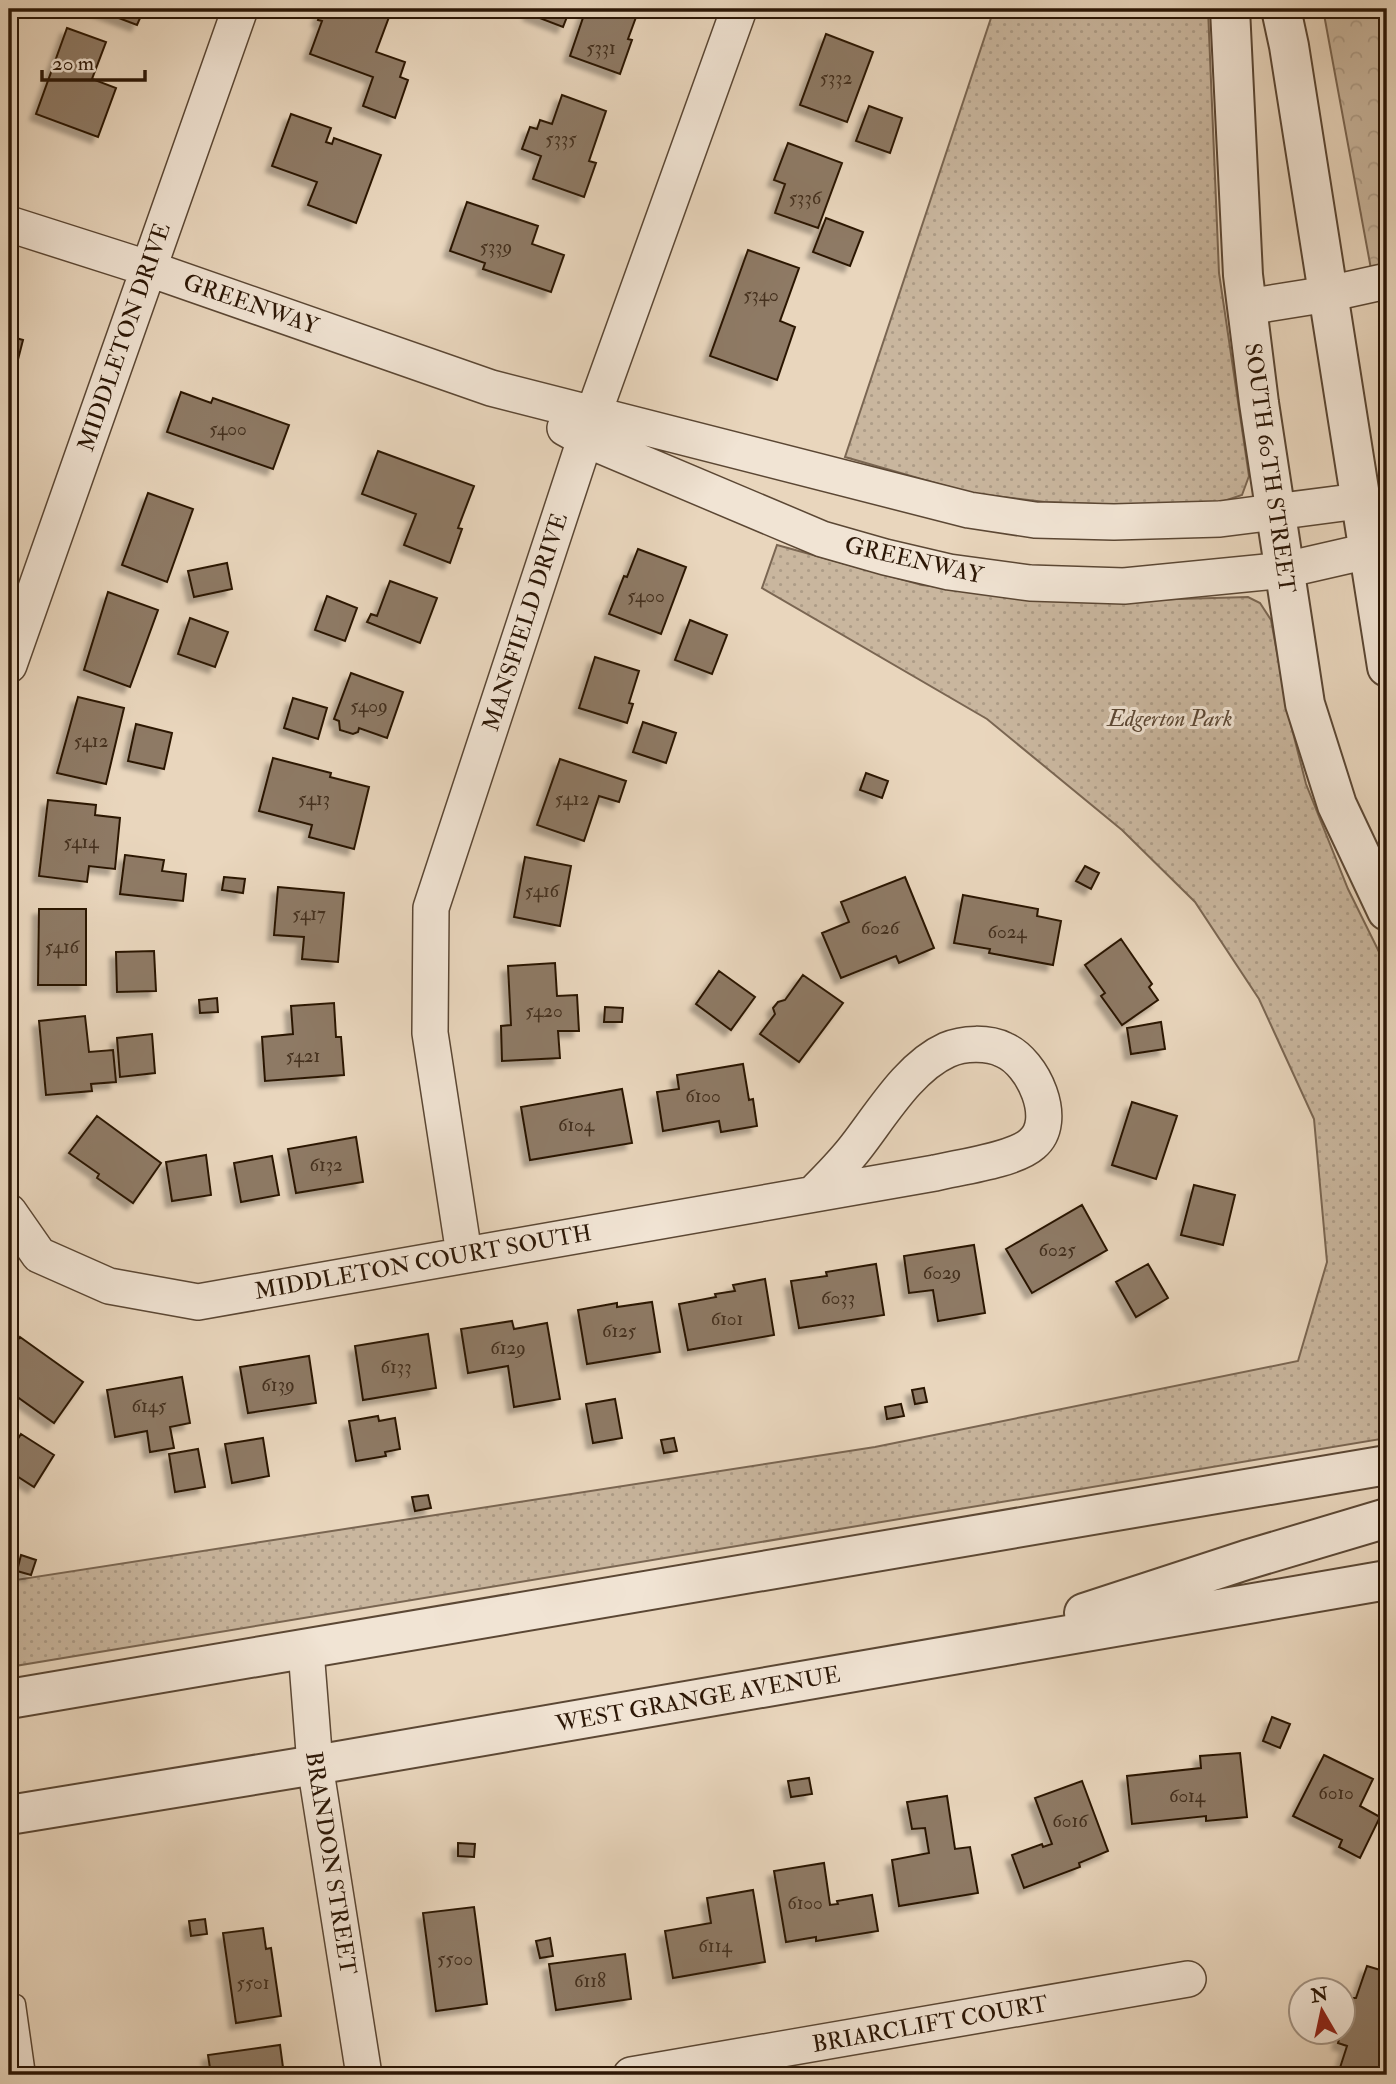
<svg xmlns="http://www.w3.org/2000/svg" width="1396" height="2084" viewBox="0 0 1396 2084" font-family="'IM FELL Double Pica',serif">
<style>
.forest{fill:url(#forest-crowns);stroke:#7a6652;stroke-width:2}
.park{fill:url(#park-dots);stroke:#7a6652;stroke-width:2}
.building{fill:#8e7a65;stroke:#2c1706;stroke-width:2;filter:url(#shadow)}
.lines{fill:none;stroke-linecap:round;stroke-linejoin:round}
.service-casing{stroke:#5b4734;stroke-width:21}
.minor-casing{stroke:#5b4734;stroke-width:38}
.tertiary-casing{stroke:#5b4734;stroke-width:42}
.service{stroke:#f1e4d4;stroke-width:18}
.minor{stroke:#f1e4d4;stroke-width:35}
.tertiary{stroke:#f1e4d4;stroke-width:38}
.labels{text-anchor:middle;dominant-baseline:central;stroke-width:6;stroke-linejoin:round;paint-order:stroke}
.number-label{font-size:19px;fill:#44301e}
.street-label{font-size:23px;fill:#2c1706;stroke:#f1e4d4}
.park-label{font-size:23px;font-style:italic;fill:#5b4734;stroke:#f1e4d4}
</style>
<defs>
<pattern id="forest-crowns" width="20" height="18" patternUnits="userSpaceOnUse" patternTransform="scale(1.75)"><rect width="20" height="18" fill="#c9b69e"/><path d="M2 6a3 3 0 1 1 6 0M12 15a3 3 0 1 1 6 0" fill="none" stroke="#ad9c87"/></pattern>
<pattern id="park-dots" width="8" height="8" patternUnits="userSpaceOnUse" patternTransform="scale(1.75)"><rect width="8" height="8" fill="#c9b69e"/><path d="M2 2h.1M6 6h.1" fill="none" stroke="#ad9c87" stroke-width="1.8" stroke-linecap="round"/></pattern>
<filter id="shadow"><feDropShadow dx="-6" dy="6" stdDeviation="2" flood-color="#0004"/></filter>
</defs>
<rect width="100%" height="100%" fill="#e9d6bd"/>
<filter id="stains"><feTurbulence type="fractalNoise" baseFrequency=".00286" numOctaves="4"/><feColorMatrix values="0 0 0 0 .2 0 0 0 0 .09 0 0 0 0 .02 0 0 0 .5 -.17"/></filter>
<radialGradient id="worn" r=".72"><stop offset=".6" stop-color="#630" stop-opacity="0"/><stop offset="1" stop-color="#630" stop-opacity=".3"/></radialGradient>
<path class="forest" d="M 1323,9 L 1387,9 L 1387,265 L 1371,269 Z"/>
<path class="park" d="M 994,9 L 1208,9 L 1219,273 L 1249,476 L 1242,495 L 1218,503 L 1149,506 L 1045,502 L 970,493 L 845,457 Z
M 777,545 L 922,585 L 1076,602 L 1248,597 L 1260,603 L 1271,620 L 1289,717 L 1306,784 L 1348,889 L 1387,968 L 1387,1438 L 9,1667 L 9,1581 L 875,1447 L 1298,1361 L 1327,1262 L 1314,1119 L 1259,999 L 1195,902 L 1122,830 L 987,719 L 762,588 Z"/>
<path class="building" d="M 95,9 L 144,9 L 137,25 Z
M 322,9 L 366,9 L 389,17 L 376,52 L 405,62 L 400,77 L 408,80 L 395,118 L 363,106 L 373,77 L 310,54 L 322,21 L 318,20 Z
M 531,9 L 570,9 L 563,27 L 529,14 Z
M 586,9 L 639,9 L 628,39 L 632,40 L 620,74 L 570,56 Z
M 67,28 L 106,42 L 92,79 L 116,88 L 98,137 L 36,114 Z
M 826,34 L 873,52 L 847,122 L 800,105 Z
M 562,95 L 606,111 L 589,161 L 596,163 L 584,197 L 533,179 L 541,156 L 522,149 L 530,127 L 537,129 L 540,120 L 552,124 Z
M 869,106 L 902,118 L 890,153 L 856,141 Z
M 291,114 L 331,128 L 326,142 L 332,144 L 334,138 L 381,155 L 356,223 L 308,205 L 317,182 L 272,166 Z
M 788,143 L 842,163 L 818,228 L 775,213 L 785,184 L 774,180 Z
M 467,202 L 538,226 L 532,244 L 564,255 L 551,292 L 483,269 L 485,263 L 450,251 Z
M 826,218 L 863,232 L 850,266 L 813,252 Z
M 748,250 L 799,268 L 780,321 L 795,327 L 777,380 L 710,356 Z
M 9,336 L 23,340 L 13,379 L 9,378 Z
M 181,392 L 211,403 L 213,398 L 289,425 L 273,469 L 167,432 Z
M 378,451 L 474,486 L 458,528 L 462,529 L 450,563 L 404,545 L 416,514 L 362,494 Z
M 148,493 L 193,509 L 167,582 L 122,565 Z
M 638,549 L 686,567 L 661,634 L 609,614 L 624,576 L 627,577 Z
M 227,563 L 232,589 L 194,597 L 188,571 Z
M 390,581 L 437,598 L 420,643 L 367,622 L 371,614 L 377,616 Z
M 108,592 L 158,610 L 130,687 L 84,670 Z
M 327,596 L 357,608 L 345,641 L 315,630 Z
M 190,618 L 228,632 L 215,667 L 178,654 Z
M 690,620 L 727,635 L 712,674 L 675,660 Z
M 595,657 L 639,671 L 629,703 L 633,704 L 627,723 L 579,708 Z
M 351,673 L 403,692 L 387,738 L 359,728 L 358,732 L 353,734 L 340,730 L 339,721 L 334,719 Z
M 78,697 L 124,708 L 106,784 L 57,773 Z
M 293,698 L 327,708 L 318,739 L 284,728 Z
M 643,722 L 676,733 L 666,763 L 633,752 Z
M 136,724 L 172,733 L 164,769 L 128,761 Z
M 273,758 L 331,773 L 330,777 L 369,787 L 354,849 L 309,837 L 312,825 L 259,811 Z
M 560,759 L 626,781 L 619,802 L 599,796 L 584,841 L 537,825 Z
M 866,773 L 888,781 L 882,798 L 860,790 Z
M 48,800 L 96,805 L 95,815 L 120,818 L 115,869 L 89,866 L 87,882 L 39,876 Z
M 125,855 L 164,860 L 162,871 L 186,874 L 183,901 L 120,894 Z
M 525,857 L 571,866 L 560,926 L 514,917 Z
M 1085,866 L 1099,873 L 1091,889 L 1076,881 Z
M 224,877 L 245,879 L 243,893 L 222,890 Z
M 905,877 L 934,948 L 899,963 L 896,956 L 841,978 L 822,933 L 849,922 L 841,902 Z
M 278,887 L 344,893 L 338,962 L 302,959 L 304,937 L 274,935 Z
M 963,895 L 1038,909 L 1037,916 L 1061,921 L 1053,965 L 989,953 L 990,949 L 954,943 Z
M 39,909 L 86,909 L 86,985 L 38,985 Z
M 1121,939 L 1152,984 L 1149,987 L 1158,1000 L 1122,1025 L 1101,996 L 1105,993 L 1085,965 Z
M 154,951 L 156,991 L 117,992 L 116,952 Z
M 555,963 L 557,996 L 577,995 L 579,1031 L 558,1031 L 560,1058 L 502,1061 L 501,1026 L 511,1025 L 508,966 Z
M 719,971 L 755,997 L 731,1030 L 696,1004 Z
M 803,975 L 843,1003 L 799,1062 L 760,1034 L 775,1014 L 773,1008 L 778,1002 L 785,1000 Z
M 217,998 L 218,1012 L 200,1013 L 199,1000 Z
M 334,1003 L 336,1037 L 341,1037 L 344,1075 L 265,1081 L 262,1037 L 293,1034 L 291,1006 Z
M 605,1007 L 623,1008 L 622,1022 L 604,1022 Z
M 85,1016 L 89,1052 L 113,1050 L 116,1082 L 91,1084 L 92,1091 L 46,1095 L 39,1021 Z
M 1161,1022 L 1165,1049 L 1131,1054 L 1127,1028 Z
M 152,1034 L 155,1073 L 120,1077 L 117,1038 Z
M 743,1064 L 749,1100 L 753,1099 L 757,1126 L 721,1132 L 719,1121 L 663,1131 L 657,1092 L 679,1089 L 677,1075 Z
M 622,1089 L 632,1143 L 530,1160 L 521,1107 Z
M 1132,1102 L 1177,1116 L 1156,1179 L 1112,1165 Z
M 97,1116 L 161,1163 L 133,1203 L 97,1178 L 99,1174 L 69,1153 Z
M 356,1137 L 363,1182 L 296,1193 L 288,1149 Z
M 206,1155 L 211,1195 L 172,1201 L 166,1162 Z
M 272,1156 L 279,1195 L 241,1202 L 234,1163 Z
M 1194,1185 L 1235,1195 L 1223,1245 L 1181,1235 Z
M 1082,1205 L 1107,1250 L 1032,1293 L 1006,1249 Z
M 974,1245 L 985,1313 L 938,1321 L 933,1290 L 909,1293 L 904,1256 Z
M 876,1264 L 884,1315 L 799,1328 L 791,1281 L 827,1276 L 826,1272 Z
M 1148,1264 L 1168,1298 L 1136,1317 L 1116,1282 Z
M 765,1279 L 774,1335 L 688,1350 L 679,1304 L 716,1297 L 715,1294 L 735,1291 L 733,1285 Z
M 652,1302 L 660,1352 L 587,1364 L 578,1310 L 617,1303 L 617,1307 Z
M 512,1321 L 514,1329 L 547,1323 L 560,1399 L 514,1407 L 508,1366 L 468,1373 L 461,1329 Z
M 428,1334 L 436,1388 L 363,1400 L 355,1346 Z
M 20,1337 L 83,1382 L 54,1423 L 9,1391 L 9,1352 Z
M 309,1356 L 316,1403 L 248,1413 L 240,1367 Z
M 182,1377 L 190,1423 L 170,1427 L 174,1448 L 150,1452 L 147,1431 L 115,1437 L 107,1390 Z
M 924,1388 L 927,1402 L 915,1404 L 912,1390 Z
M 615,1399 L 622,1438 L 593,1443 L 586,1404 Z
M 901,1404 L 904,1416 L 887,1419 L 885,1407 Z
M 378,1416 L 379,1421 L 395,1418 L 400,1449 L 385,1452 L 386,1456 L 356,1461 L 349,1421 Z
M 21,1434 L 54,1455 L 34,1487 L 9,1471 L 9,1453 Z
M 263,1438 L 269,1476 L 232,1483 L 225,1444 Z
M 674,1438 L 677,1451 L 664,1453 L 661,1440 Z
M 198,1449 L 205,1487 L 175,1492 L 169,1454 Z
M 428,1495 L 431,1508 L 415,1511 L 412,1497 Z
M 21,1555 L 36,1560 L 31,1575 L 17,1571 Z
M 1272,1717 L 1290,1724 L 1280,1748 L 1263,1741 Z
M 1240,1753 L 1247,1817 L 1206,1821 L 1206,1816 L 1132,1824 L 1127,1776 L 1201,1768 L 1200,1756 Z
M 1324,1755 L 1373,1779 L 1360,1806 L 1380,1817 L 1360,1858 L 1339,1847 L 1342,1840 L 1293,1816 Z
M 809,1778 L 812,1794 L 791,1797 L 788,1781 Z
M 1082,1781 L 1108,1851 L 1079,1863 L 1080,1867 L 1024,1888 L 1012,1855 L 1042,1844 L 1043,1847 L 1052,1844 L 1035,1798 Z
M 947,1796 L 955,1849 L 970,1847 L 978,1893 L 899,1906 L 892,1860 L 929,1853 L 925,1828 L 912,1829 L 907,1802 Z
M 458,1843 L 475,1844 L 474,1857 L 458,1856 Z
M 824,1863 L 830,1905 L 838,1904 L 837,1901 L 872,1895 L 878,1931 L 816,1941 L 816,1937 L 786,1942 L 774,1871 Z
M 753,1890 L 765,1962 L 673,1978 L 665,1931 L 711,1923 L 707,1898 Z
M 474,1907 L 487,2004 L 436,2011 L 423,1913 Z
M 205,1919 L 207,1934 L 191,1936 L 189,1921 Z
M 263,1928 L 266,1949 L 271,1948 L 281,2016 L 236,2023 L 223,1933 Z
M 550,1938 L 553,1956 L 540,1958 L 536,1941 Z
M 625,1954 L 631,1999 L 556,2010 L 549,1964 Z
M 1367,1966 L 1387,1972 L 1387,2061 L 1383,2075 L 1343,2075 L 1338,2074 L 1347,2046 L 1338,2043 L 1341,2032 L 1344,2032 L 1353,1998 L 1356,1998 Z
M 280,2045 L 284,2075 L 288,2075 L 211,2075 L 208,2055 Z"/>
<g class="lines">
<defs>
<path id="service" d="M 9,2004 L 16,2004 L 26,2075"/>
<path id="minor" d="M 9,224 L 147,268 L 491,388 L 969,510 L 1035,520 L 1114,522 L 1220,519 L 1359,501
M 1247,307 L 1328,294 L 1387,281
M 565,428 L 585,439 L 822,539 L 885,557 L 949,572 L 1030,583 L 1124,586 L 1285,570 L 1368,551
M 9,665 L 240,9
M 9,1212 L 39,1255 L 109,1286 L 198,1302 L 935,1173 C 960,1167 1014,1160 1032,1144 C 1060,1121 1033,1062 1004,1050 C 988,1042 963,1043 947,1050 C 909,1067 881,1115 856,1147 C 843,1164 828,1179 813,1194
M 464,1254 L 430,1033 L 431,908 L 593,415 L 739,9
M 306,1650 L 315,1765 L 364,2075
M 631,2075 L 1188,1979"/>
<path id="tertiary" d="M 1230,9 L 1243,275 L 1259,403 L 1305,704 L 1337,805 L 1387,911
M 1281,9 L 1289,46 L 1387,667
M 1084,1613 L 1246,1560 L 1387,1518
M 9,1699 L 1387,1465
M 9,1815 L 315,1765 L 1387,1580"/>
</defs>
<use href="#service" class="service-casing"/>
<use href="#minor" class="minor-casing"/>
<use href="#tertiary" class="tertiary-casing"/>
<use href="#service" class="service"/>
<use href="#minor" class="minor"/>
<use href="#tertiary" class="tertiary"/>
</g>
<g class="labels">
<g class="number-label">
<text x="601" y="48">5331</text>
<text x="836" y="78">5332</text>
<text x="561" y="139">5335</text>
<text x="805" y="198">5336</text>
<text x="496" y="247">5339</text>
<text x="761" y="295">5340</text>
<text x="228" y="429">5400</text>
<text x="646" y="596">5400</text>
<text x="369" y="706">5409</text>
<text x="91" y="741">5412</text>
<text x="314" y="799">5413</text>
<text x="572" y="799">5412</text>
<text x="81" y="842">5414</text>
<text x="542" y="891">5416</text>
<text x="309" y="914">5417</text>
<text x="880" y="928">6026</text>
<text x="1007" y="932">6024</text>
<text x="62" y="947">5416</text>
<text x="544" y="1011">5420</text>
<text x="303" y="1056">5421</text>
<text x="703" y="1096">6100</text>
<text x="576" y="1125">6104</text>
<text x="326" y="1165">6132</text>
<text x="1057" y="1250">6025</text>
<text x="942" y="1273">6029</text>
<text x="838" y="1298">6033</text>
<text x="727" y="1319">6101</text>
<text x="619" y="1331">6125</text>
<text x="508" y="1348">6129</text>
<text x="396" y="1367">6133</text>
<text x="278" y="1385">6139</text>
<text x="149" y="1406">6145</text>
<text x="1336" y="1793">6010</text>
<text x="1187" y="1796">6014</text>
<text x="1070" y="1821">6016</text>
<text x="805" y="1903">6100</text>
<text x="715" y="1946">6114</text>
<text x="455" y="1959">5500</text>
<text x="590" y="1981">6118</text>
<text x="253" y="1983">5501</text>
</g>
<g class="street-label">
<text transform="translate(251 304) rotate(19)">GREENWAY</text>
<text transform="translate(124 337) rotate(-71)">MIDDLETON DRIVE</text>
<text transform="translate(1270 468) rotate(82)">SOUTH 60TH STREET</text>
<text transform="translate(914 560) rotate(13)">GREENWAY</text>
<text transform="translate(525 622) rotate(-72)">MANSFIELD DRIVE</text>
<text transform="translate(423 1262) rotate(-10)">MIDDLETON COURT SOUTH</text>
<text transform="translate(698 1699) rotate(-10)">WEST GRANGE AVENUE</text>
<text transform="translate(331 1863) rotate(81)">BRANDON STREET</text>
<text transform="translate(930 2024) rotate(-10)">BRIARCLIFT COURT</text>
</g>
<g class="park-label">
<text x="1170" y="718">Edgerton Park</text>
</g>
</g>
<rect width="1396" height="2084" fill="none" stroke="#e9d6bd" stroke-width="35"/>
<rect x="10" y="10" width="1375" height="2063" fill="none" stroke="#2c1706" stroke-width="3.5"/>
<rect x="18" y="18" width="1361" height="2049" fill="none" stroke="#2c1706" stroke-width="2"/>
<g transform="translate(1322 2011) rotate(351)"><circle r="33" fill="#f1e4d4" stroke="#a29282" stroke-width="2"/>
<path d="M0-5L12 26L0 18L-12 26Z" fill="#8f2418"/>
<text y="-10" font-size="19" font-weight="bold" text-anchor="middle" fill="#2c1706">N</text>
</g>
<path d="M42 70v10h103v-10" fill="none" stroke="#2c1706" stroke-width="3.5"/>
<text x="52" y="70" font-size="21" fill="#2c1706" stroke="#f1e4d4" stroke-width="5" paint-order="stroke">20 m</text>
<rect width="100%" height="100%" filter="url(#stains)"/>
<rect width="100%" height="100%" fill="url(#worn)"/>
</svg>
